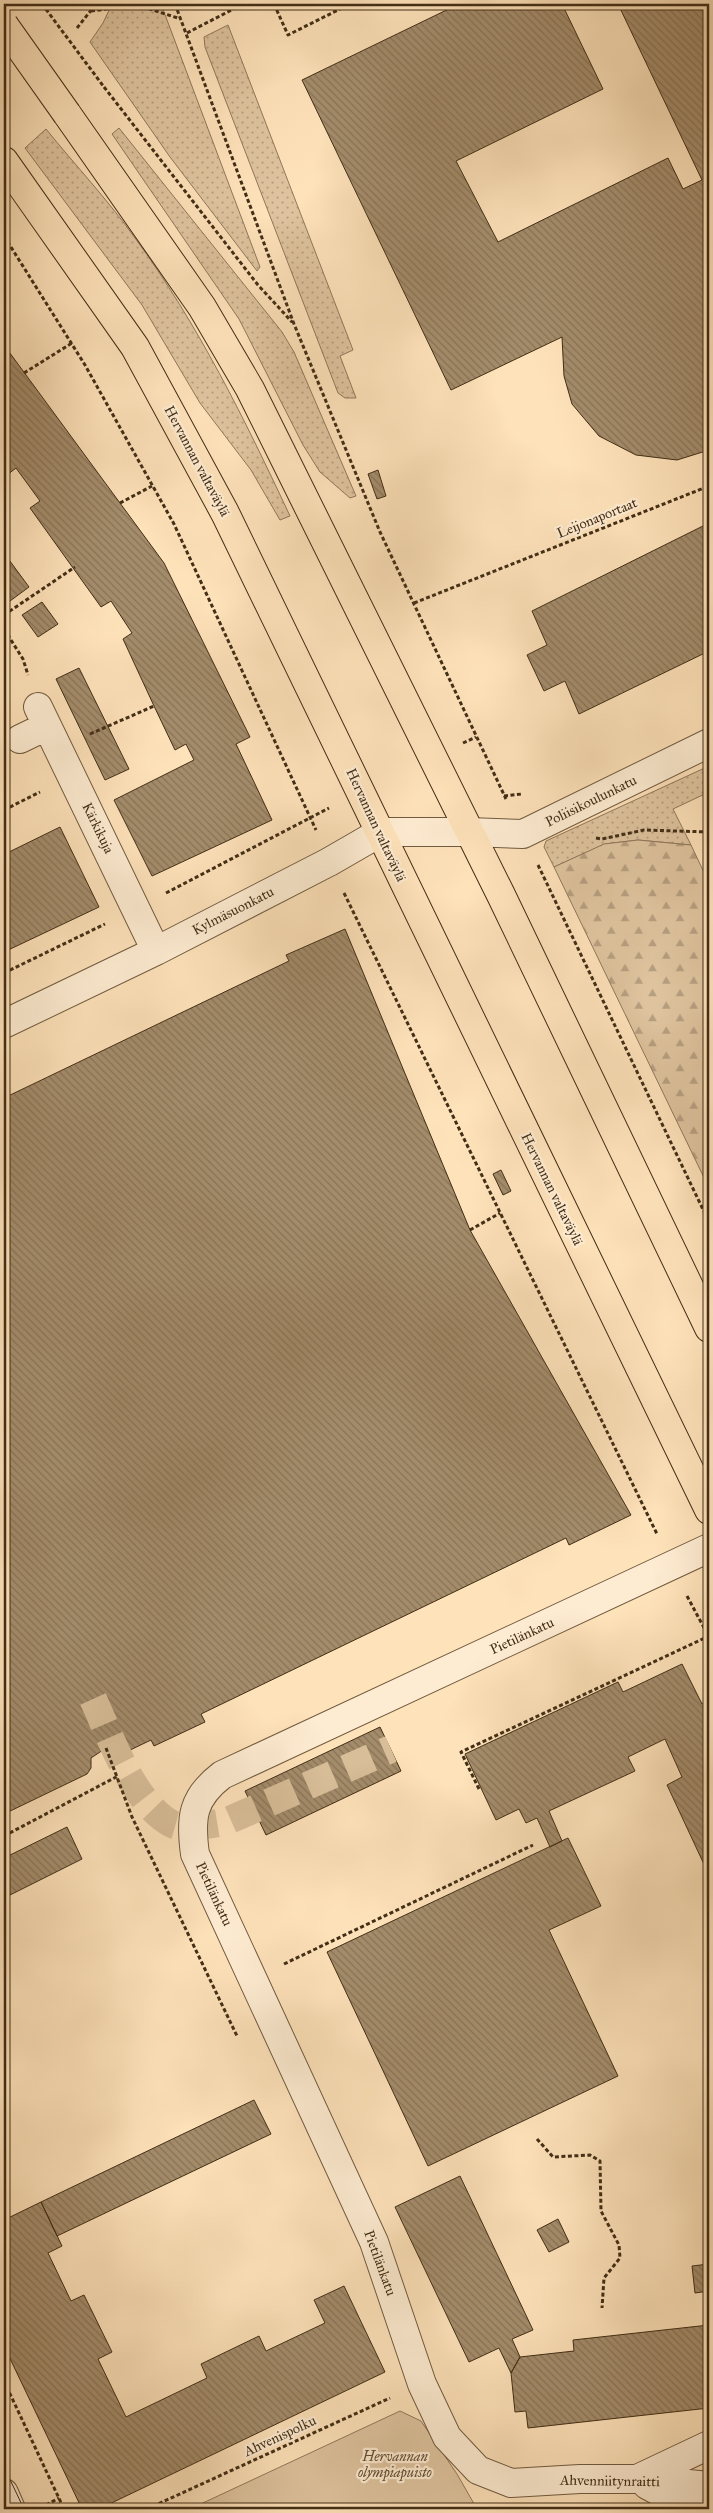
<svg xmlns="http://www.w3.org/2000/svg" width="713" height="2513" viewBox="0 0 713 2513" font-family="'IM FELL Great Primer',serif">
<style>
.grass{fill:url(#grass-dots);stroke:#90785a}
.forest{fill:url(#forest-firs);stroke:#90785a}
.park{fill:#dec39e;stroke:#90785a}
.building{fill:url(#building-back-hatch);stroke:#422e16}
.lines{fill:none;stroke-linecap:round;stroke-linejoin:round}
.minor-tunnel{stroke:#d8be99;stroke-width:28;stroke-dasharray:28 14;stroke-linecap:butt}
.minor-casing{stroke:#715b3f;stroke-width:30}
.major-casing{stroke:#422e16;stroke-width:30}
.path{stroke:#422e16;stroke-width:3;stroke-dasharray:4 2.5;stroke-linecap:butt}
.minor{stroke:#feecd2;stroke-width:28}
.major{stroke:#fee2ba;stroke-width:28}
.tram{stroke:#422e16;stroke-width:1}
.major-bridge-casing{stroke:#422e16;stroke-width:30;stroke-linecap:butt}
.path-bridge{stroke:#422e16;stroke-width:3;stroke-dasharray:4 2.5;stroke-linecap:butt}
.major-bridge{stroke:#fee2ba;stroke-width:28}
.labels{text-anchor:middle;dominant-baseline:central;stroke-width:4.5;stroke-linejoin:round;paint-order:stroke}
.street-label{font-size:14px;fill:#422e16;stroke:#feecd2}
.park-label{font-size:14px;font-style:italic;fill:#614c31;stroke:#feecd2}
</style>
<defs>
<pattern id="grass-dots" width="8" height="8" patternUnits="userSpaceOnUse" patternTransform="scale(1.25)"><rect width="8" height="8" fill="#dec39e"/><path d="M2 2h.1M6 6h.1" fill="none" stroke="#b69f80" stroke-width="1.8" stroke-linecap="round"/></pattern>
<pattern id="forest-firs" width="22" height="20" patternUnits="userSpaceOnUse" patternTransform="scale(1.25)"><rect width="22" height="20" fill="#dec39e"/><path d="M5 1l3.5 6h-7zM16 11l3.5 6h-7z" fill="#b69f80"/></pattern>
<pattern id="building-back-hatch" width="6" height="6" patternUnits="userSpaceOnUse" patternTransform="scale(1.25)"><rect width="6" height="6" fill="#a48c6b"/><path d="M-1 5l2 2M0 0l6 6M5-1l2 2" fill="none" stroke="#877357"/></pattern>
</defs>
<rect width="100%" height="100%" fill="#fee2ba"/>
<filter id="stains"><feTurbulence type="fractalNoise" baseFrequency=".004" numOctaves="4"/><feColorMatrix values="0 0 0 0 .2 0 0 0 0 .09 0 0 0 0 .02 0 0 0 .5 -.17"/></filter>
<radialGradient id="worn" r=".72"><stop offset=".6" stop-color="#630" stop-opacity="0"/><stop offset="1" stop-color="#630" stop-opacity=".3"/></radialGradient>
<path class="grass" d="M 112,4 L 161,4 L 260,267 L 257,271 L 170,157 L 90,42 L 103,23 Z
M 228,25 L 353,350 L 340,356 L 356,398 L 345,398 L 338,393 L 205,47 L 204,37 Z
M 119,128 L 282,332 L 294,352 L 356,496 L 350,498 L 320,472 L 303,445 L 239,319 L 112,134 Z
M 46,129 C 75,165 108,200 135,238 C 198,324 245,420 290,516 L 280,520 L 251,470 L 200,403 L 142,305 L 25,148 Z
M 709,766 L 709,792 L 673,809 L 691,845 L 638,840 L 605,844 L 554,867 L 544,847 L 546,841 Z"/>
<path class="forest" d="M 638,840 L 691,845 L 709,883 L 709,1188 L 554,867 L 604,844 Z"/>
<path class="park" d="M 400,2411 L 421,2421 L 457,2474 L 477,2509 L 190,2509 Z"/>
<path class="building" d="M 459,4 L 562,4 L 603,89 L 456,161 L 498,242 L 668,158 L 683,189 L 702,180 L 618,4 L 709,4 L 709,450 L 677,460 L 636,455 L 599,436 L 572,404 L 564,376 L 562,337 L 451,390 L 302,80 Z
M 4,345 L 164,563 L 250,737 L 236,744 L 272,820 L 152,876 L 114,800 L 194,760 L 186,744 L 175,750 L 154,706 L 123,639 L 132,633 L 111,601 L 101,607 L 30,508 L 40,501 L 16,468 L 7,475 L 4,471 Z
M 378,470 L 386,496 L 377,499 L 368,474 Z
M 709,523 L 709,651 L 579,714 L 565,681 L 544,691 L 527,655 L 547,645 L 532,611 Z
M 4,553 L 29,587 L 10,601 L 4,593 Z
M 42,602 L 58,624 L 38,637 L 22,615 Z
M 79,668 L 129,769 L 105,780 L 56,679 Z
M 60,827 L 99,907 L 4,952 L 4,845 L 7,853 Z
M 345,929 L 470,1230 L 631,1515 L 569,1545 L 566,1538 L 201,1714 L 205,1722 L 154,1746 L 151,1740 L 126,1752 L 121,1743 L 106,1748 L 91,1758 L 91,1768 L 87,1774 L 4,1814 L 4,1098 L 289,961 L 286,955 Z
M 501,1170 L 511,1191 L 503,1195 L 493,1174 Z
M 682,1664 L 702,1704 L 709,1701 L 709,1875 L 667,1785 L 682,1777 L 665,1739 L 628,1757 L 635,1771 L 549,1811 L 562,1841 L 550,1847 L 537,1818 L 526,1823 L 519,1809 L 496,1820 L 465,1754 L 618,1682 L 623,1692 Z
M 380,1727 L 401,1771 L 266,1835 L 245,1791 Z
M 67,1827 L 82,1859 L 4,1898 L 4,1858 Z
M 568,1838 L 601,1906 L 549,1930 L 618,2076 L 428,2166 L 327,1952 Z
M 254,2100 L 271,2134 L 57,2236 L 41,2202 Z
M 460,2176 L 533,2330 L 512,2339 L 520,2357 L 511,2373 L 499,2348 L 469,2362 L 395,2207 Z
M 41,2202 L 62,2246 L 48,2253 L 71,2301 L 84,2295 L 112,2352 L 98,2359 L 126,2417 L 207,2378 L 201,2364 L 259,2336 L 266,2351 L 325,2323 L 314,2300 L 344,2286 L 385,2372 L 99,2509 L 82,2509 L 4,2346 L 4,2220 Z
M 558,2219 L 569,2242 L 549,2252 L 537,2230 Z
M 709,2264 L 709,2291 L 695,2293 L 692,2266 Z
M 709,2325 L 709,2408 L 528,2428 L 526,2411 L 515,2412 L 511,2373 L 520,2357 L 574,2351 L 573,2340 Z"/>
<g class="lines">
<path class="minor-tunnel" d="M 93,1699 C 111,1738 133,1803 172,1824 C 184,1830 212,1824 225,1822 L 391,1749"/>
<defs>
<path id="minor" d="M 38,707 L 156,951
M 20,739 L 47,726
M 4,1024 L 156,951 L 329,862 L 381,832 L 468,832 L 523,834 L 709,743
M 709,1548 L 222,1775 C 192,1798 190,1818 195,1854 L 374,2242 L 422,2384 L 447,2437 L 478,2470 L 511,2483 L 580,2479 L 637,2479 L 709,2486
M 637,2479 L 709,2445
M 647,2485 L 692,2509
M 4,2493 L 11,2509"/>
<path id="major" d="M 67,114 L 202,307 L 250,389 L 501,895 L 709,1328
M 4,161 L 135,347 L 225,513 L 709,1510"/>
</defs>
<use href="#minor" class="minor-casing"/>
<use href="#major" class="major-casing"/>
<path class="path" d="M 175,4 L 294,324 L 380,532 L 506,799
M 274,4 L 288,35 L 350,4
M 91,11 L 137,5 L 181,19
M 77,28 L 96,4
M 187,33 L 243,4
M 104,87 L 258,285 L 292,322
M 4,236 L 85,365 L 174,524 L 316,830
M 24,373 L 72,343
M 120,503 L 152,486
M 414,603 L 709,486
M 4,615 L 75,567
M 4,629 L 23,659 L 28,675
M 90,734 L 154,706
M 463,743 L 476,737
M 504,796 L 522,794
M 4,810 L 40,792
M 596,838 L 602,839 L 644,830 L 709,832
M 538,865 L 709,1222
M 166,893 L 329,808
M 344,893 L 657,1534
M 4,973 L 105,924
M 470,1230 L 500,1213
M 687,1596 L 709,1637
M 106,1748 L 132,1817 L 237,2036
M 479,1789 L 461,1752 L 709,1636
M 4,1836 L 118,1776
M 284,1964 L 533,1845
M 537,2139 L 553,2157 L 590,2155 L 600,2161 L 601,2211 L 619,2245 L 620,2258 L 604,2278 L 602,2308
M 4,2381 L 64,2509
M 46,2505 L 59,2498
M 147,2509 L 390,2398"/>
<use href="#minor" class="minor"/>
<use href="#major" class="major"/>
<path class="tram" d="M 4,2467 L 24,2509"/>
<defs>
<path id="major-bridge" d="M 4,25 L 67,114"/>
</defs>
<use href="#major-bridge" class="major-bridge-casing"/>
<path class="path-bridge" d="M 42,4 L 104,87"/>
<use href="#major-bridge" class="major-bridge"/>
</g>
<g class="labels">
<g class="street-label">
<text transform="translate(197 461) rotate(62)">Hervannan valtaväylä</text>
<text transform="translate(597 518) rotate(-22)">Leijonaportaat</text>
<text transform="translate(591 801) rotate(-26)">Poliisikoulunkatu</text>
<text transform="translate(376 825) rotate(65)">Hervannan valtaväylä</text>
<text transform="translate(98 828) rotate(64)">Kärkikuja</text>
<text transform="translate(233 911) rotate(-27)">Kylmäsuonkatu</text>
<text transform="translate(552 1189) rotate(64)">Hervannan valtaväylä</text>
<text transform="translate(522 1636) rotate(-25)">Pietilänkatu</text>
<text transform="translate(214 1894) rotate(65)">Pietilänkatu</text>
<text transform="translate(380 2263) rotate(70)">Pietilänkatu</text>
<text transform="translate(280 2436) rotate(-25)">Ahvenispolku</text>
<text transform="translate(610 2481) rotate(1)">Ahvenniitynraitti</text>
</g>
<g class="park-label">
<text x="395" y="2456">Hervannan<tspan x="395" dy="16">olympiapuisto</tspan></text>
</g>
</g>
<rect width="713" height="2513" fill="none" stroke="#fee2ba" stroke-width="20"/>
<rect x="5" y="5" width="703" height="2503" fill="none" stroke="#422e16" stroke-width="2.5"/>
<rect x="10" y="10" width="693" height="2493" fill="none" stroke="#422e16"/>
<rect width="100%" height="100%" filter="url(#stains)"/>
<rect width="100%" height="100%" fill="url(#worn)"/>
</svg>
